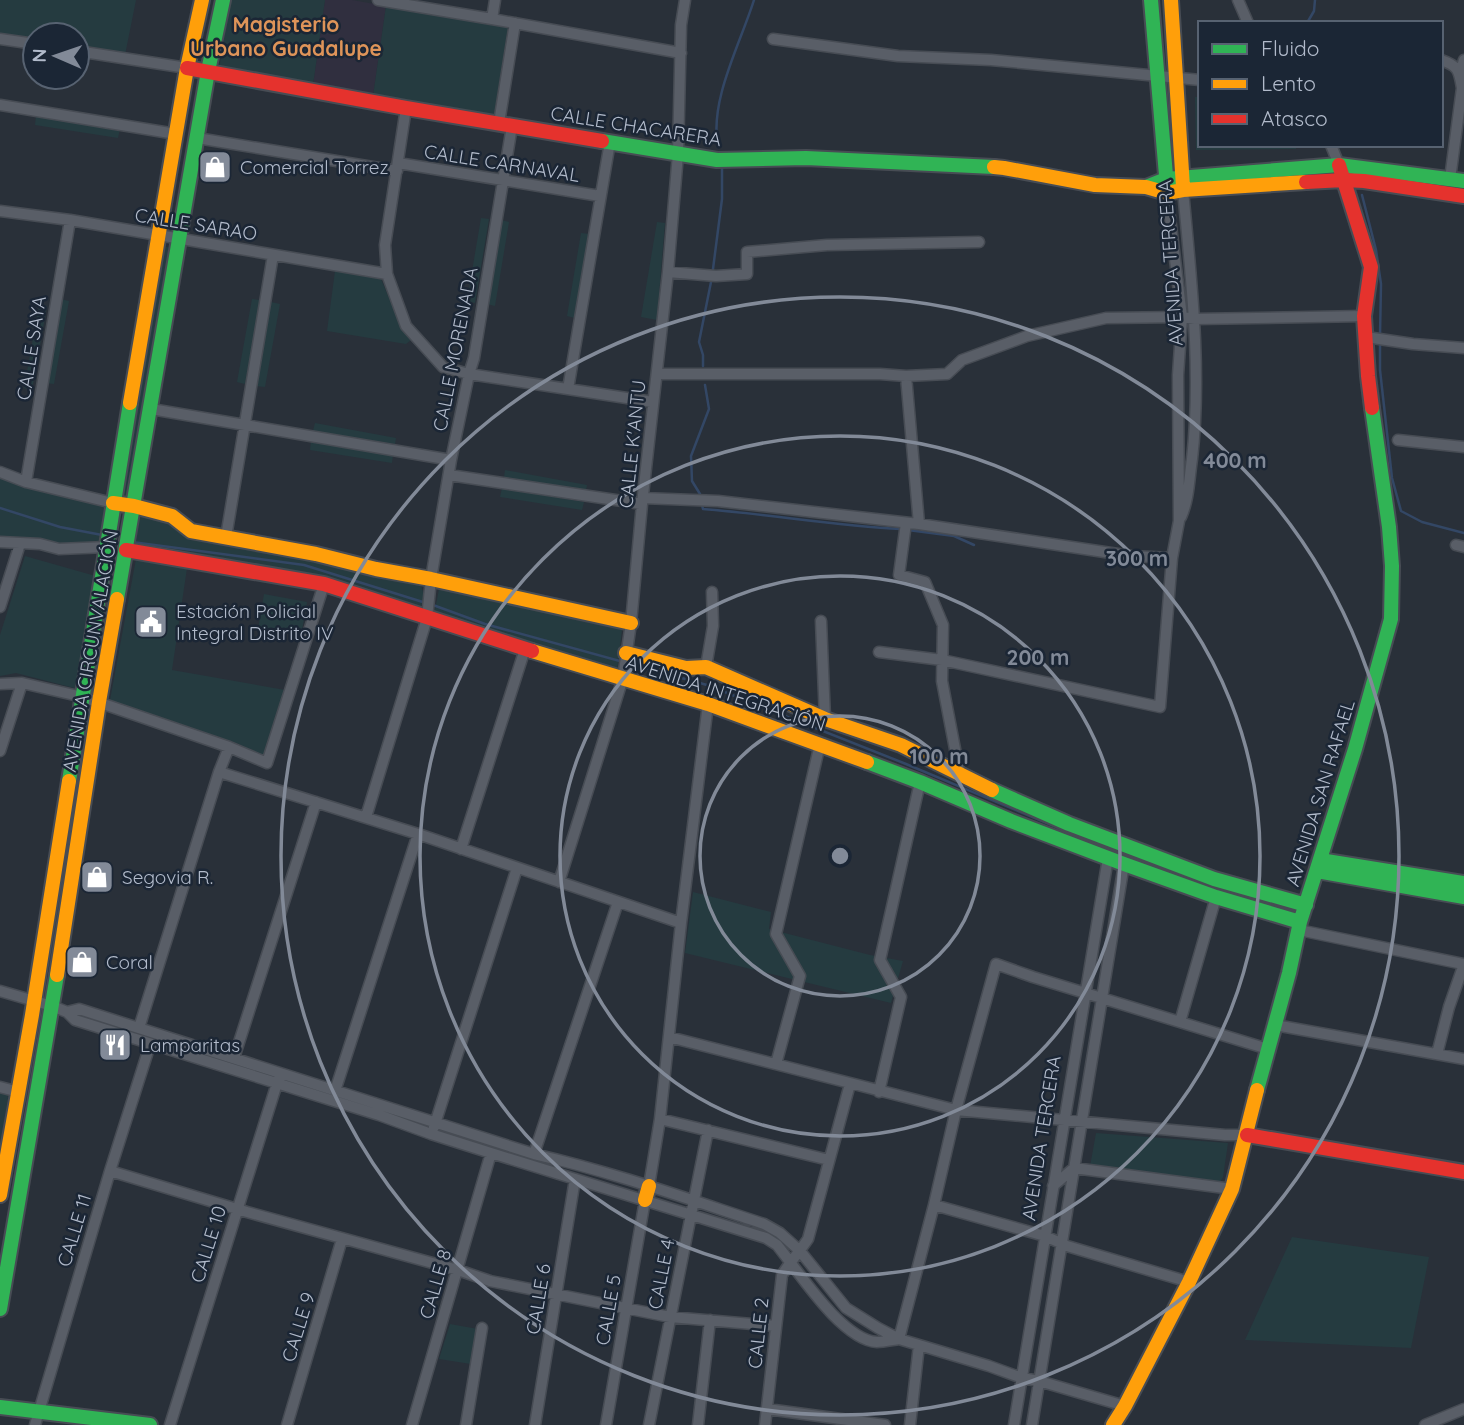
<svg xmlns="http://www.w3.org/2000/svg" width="1464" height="1425" viewBox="0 0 1464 1425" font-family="Quicksand,sans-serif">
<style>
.medical{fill:#302f3f}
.green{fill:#253b40}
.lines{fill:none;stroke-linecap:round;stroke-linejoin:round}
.stream{stroke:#334765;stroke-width:2.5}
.street-casing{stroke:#474c54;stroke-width:13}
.fast-casing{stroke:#474c54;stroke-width:18}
.slow-casing{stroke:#474c54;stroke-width:18}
.jam-casing{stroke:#474c54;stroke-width:18}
.street{stroke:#595e67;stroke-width:10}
.fast{stroke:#30b455;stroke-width:14}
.slow{stroke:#ff9f0a;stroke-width:14}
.jam{stroke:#e5322d;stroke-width:14}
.ring{fill:none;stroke:#828a98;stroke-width:3.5}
.labels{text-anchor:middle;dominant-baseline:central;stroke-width:5;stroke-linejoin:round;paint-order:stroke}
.street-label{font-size:19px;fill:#b2bbcb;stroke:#1b2635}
.poi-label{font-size:19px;fill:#b2bbcb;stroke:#1b2635;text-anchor:start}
.neighbourhood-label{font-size:21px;font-weight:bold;fill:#de9459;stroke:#1b2635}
.centre{fill:#828a98;stroke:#1b2635;stroke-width:3.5}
.ring-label{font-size:21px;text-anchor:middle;font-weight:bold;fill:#828a98;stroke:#1b2635;stroke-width:5;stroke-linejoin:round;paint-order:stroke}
</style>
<rect width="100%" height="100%" fill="#293039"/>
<path class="medical" d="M 325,0 L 352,0 L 386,6 L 373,96 L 313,85 Z"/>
<path class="green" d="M 0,0 L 136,0 L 125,55 L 77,47 L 77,35 L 35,35 L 35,40 L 0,34 Z
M 230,0 L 325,0 L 313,85 L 219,69 Z
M 386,6 L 508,27 L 494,116 L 373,96 Z
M 1195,97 L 1200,97 L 1200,145 L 1296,145 L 1296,149 L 1196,150 Z
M 36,116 L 120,129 L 118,138 L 35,125 Z
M 481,218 L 489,219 L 475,303 L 467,301 Z
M 501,220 L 509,222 L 495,306 L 487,304 Z
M 657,222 L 665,223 L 657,320 L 641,317 Z
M 581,233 L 589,234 L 575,318 L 567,316 Z
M 161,246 L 173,248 L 130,497 L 127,500 L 122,499 L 120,496 Z
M 335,271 L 381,279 L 403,331 L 411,340 L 406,344 L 327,331 Z
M 60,299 L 69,301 L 54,384 L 46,383 Z
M 252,299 L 260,300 L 245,384 L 237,382 Z
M 271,302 L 280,304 L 265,387 L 256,386 Z
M 39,305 L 47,306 L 32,390 L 24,388 Z
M 315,423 L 396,438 L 395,444 L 313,431 Z
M 311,441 L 393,454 L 392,463 L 310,450 Z
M 505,470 L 587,485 L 586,491 L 504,478 Z
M 0,477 L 105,506 L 98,545 C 68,544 28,545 0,536 Z
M 502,488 L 584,502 L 582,510 L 500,497 Z
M 140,513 L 166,520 L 185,536 L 308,558 L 421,585 L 424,596 L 421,606 L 326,577 L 135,548 Z
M 25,556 L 99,577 L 78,689 L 16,673 L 0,676 L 0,635 Z
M 136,559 L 187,568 L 172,670 L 285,690 L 268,760 L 239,744 L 110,700 Z
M 439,589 L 622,630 L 617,672 L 434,615 Z
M 264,594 L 307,602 L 301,636 L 258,629 Z
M 693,892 L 771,912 L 769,929 L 870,955 L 903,961 L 891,1003 L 685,953 Z
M 0,1092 L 7,1094 L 8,1097 L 0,1149 Z
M 1096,1133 L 1228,1143 L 1223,1177 L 1217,1188 L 1089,1172 Z
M 1292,1237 L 1429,1257 L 1411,1348 L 1245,1340 Z
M 450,1324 L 478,1329 L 471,1364 L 439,1359 Z"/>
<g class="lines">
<path class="stream" d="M 1307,23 L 1314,11 L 1315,0
M 718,145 C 709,101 741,42 754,0
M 1362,195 L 1376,250 L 1381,284 L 1380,335
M 713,269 L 722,199 L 722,168
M 1380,342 L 1380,370 L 1392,478 L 1401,511 L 1422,522 L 1464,533
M 703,366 L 703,355 L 699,342 L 711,282
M 701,498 L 700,494 L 692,481 L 691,456 L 709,409 L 705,385
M 702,505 L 703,509 C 769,514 835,526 901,529
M 0,508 L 60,527 L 102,535
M 908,530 L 954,536 L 974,545
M 132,542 L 304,565 L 426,603
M 433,605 L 485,624 L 707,685 L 906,764 L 1049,824 L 1180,876 L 1209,884
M 1236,892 L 1286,907"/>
<defs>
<path id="street" d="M 378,0 L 492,19 L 681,53
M 1238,0 L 1248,23
M 492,19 L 495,0
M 0,39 L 35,44
M 773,39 L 898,56 L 991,60 L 1200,80
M 77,51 L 187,68
M 1441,60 C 1459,66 1459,71 1462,88 L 1450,179
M 1460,74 L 1464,60
M 0,105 L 176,134
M 406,108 L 385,245 L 387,274 L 406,326 L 443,367 L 469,374 L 653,402
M 499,123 L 515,23
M 197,138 L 397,171
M 1331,145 L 1339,165
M 398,163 L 600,196
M 0,211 L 70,220 L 387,274
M 668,272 L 716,276 L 747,274 L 747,252 L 827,245 L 979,242
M 1366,337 L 1413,344 L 1464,348
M 657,374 L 880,374 L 906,376 L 947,374 L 962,360 L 1027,336 L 1106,318 L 1182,317 L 1195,319 L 1364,316
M 906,376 L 919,524
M 568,389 L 610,142
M 151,409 L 451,460
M 1398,440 L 1464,447
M 0,472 L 26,482 L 113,503
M 449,475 L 642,504
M 26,482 L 70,220
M 643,498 L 718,501 L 919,524 L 1131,556 L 1172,558
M 1181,517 C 1189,499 1189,479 1192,459 C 1202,371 1191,278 1183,190
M 906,523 L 899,575 L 925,582 L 943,625 L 942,681 L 960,775
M 226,537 L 273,255
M 0,542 L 40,544 L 59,549 L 107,547
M 1456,545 L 1464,547
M 0,607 L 20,544
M 821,621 L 825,719
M 879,652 L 942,660 L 1160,707 L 1172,558 L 1179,521 L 1178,375 L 1182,317 L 1167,193
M 706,667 L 713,626 L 712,592
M 0,684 L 22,683 L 83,697 L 229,747 L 267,763 L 324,584
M 0,751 L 22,683
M 219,772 L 418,834 L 681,923
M 366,817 L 427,618 L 431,579 L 451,460 L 469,374 L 474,358 L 512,126
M 461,849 L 525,649
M 559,882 L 623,678 L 631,623 L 642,504 L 668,272 L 678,154 L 681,25 L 685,0
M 1299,930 L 1463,964
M 0,991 L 52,1006 L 67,1012 L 75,1020 L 379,1115 L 431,1134 L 491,1153 L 766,1238 L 777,1245 C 799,1272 842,1340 877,1342 C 884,1342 892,1340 899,1339
M 67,1012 L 79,1009 L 534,1154 C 613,1172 688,1199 764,1224 L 780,1233 L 800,1251 L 846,1308 L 878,1328 L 899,1339 L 989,1366 L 1022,1378 L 1039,1381 L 1125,1406
M 1180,1022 L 1216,897
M 1275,1025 L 1464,1059
M 139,1028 L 219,772 L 229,747
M 669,1037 L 956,1110 L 1225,1135 L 1247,1135
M 1437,1054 L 1449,1007 L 1464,964
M 234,1058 L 316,802
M 776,1064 L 800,976 L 776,934 L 820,744
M 0,1087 L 19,1092
M 335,1091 L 418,834
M 879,1092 L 901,997 L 880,960 L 920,782
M 660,1119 L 829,1160
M 434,1127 L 517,868
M 534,1154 L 618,902
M 110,1171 L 247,1212 L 458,1270 L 490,1281 L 670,1317 L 776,1326
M 649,1186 L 660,1119 L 681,923 L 708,704
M 1053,1186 L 1074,1168 L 1232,1189
M 1189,1282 L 1067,1246 L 1045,1236 L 934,1205 L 956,1110 L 996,964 L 1033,977 L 1268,1049
M 899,1339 L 934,1205
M 767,1409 L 885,1425
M 35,1425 L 110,1171 L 150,1045
M 170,1425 L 278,1080
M 287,1425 L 342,1239
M 412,1425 L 491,1153
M 466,1425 L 482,1328
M 535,1425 L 575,1179
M 606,1425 L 645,1200
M 649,1425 L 708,1130
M 698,1425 L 710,1320
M 765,1425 L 782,1275 C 790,1262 800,1251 808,1239 L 850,1084
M 910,1425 L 919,1345
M 1014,1425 L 1108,858
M 1032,1425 L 1124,864
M 1425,1425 L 1464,1409"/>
<path id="fast" d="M 1151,0 L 1167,187
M 602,141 L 717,160 L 806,158 L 994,167
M 1146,187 L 1166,179 L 1339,165 L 1464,181
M 117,599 L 208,71 L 223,0
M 867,762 L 920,782 L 1011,821 L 1124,864 L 1216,897 L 1300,922
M 69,781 L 130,403
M 992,790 L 1069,824 L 1214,879 L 1306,905
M 1320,860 L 1464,883
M 1317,871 L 1464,897
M 1257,1090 L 1289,973 L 1300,922 L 1355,749 L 1391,619 L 1392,566 L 1389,527 L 1372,408
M 0,1309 L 57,975
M 0,1407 L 150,1425"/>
<path id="slow" d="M 1171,0 L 1183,187
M 994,167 L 1004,168 L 1095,185 L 1146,187 L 1167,193 L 1183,190 L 1306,182
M 130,403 L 187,68 L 202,0
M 113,503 L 134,506 L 172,516 L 191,531 L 316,554 L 376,569 L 431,579 L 631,623
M 532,651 L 708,704 L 867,762
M 626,653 L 686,668 L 706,667 L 825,719 L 901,745 L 992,790
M 57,975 L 99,702 L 117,599
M 0,1195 L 32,1015 L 69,781
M 645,1200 L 649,1186
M 1113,1425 L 1125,1406 L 1189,1282 L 1232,1189 L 1257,1090"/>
<path id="jam" d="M 187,68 L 406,108 L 602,141
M 1339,165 L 1371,267 L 1364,316 L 1368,376 L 1372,408
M 1306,182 L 1344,180 L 1364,181 L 1464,196
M 126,550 L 324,584 L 532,651
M 1247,1135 L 1464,1172"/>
</defs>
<use href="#street" class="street-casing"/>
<use href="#fast" class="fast-casing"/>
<use href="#slow" class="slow-casing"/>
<use href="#jam" class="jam-casing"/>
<use href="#street" class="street"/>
<use href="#fast" class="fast"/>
<use href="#slow" class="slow"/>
<use href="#jam" class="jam"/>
</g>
<g class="ring">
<circle cx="840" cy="856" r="140"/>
<circle cx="840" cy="856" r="280"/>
<circle cx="840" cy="856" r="420"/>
<circle cx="840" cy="856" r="559"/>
</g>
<defs>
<symbol id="shop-square" viewBox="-11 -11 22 22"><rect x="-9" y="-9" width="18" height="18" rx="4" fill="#828a98" stroke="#1b2635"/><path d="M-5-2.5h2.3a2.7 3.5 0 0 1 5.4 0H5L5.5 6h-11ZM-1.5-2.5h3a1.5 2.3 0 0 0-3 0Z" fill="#fff"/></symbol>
<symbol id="civic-square" viewBox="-11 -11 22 22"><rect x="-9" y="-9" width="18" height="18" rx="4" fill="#828a98" stroke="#1b2635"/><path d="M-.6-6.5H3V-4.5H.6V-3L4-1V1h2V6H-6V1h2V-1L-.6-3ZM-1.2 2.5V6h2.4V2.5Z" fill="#fff"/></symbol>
<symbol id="restaurant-square" viewBox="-11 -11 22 22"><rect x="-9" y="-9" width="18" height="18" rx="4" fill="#828a98" stroke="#1b2635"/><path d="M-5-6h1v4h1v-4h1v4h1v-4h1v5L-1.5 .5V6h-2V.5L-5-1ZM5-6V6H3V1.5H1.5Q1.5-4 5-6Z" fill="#fff"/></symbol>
</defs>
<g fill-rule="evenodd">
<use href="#shop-square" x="196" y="148" width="38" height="38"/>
<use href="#civic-square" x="132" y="603" width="38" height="38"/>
<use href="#shop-square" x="78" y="858" width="38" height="38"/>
<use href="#shop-square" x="63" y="943" width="38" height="38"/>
<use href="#restaurant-square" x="96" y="1026" width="38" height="38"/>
</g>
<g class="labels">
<g class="street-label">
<text transform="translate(636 126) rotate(9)">CALLE CHACARERA</text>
<text transform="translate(502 163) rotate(9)">CALLE CARNAVAL</text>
<text transform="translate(196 224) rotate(9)">CALLE SARAO</text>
<text transform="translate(1170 263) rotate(-94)">AVENIDA TERCERA</text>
<text transform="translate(31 348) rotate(-81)">CALLE SAYA</text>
<text transform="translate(455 349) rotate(-79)">CALLE MORENADA</text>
<text transform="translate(632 444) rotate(-84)">CALLE K'ANTU</text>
<text transform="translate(90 651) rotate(-80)">AVENIDA CIRCUNVALACIÓN</text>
<text transform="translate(726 693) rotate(18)">AVENIDA INTEGRACIÓN</text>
<text transform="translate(1320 793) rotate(-73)">AVENIDA SAN RAFAEL</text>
<text transform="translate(1041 1138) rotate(-81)">AVENIDA TERCERA</text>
<text transform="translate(74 1230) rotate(-73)">CALLE 11</text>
<text transform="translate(208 1244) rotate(-73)">CALLE 10</text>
<text transform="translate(661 1274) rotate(-79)">CALLE 4</text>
<text transform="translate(435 1284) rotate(-74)">CALLE 8</text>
<text transform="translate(538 1299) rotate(-81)">CALLE 6</text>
<text transform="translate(608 1310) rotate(-80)">CALLE 5</text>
<text transform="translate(298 1327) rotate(-73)">CALLE 9</text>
<text transform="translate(758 1333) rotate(-84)">CALLE 2</text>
</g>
<g class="poi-label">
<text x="240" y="167">Comercial Torrez</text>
<text x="176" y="611">Estación Policial<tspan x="176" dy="22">Integral Distrito IV</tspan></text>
<text x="122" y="877">Segovia R.</text>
<text x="106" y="962">Coral</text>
<text x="140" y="1045">Lamparitas</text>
</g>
<g class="neighbourhood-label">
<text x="286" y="24">Magisterio<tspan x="286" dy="24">Urbano Guadalupe</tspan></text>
</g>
</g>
<circle cx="840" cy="856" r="10" class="centre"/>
<g class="ring-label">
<text x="1235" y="468">400 m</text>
<text x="1137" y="566">300 m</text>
<text x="1038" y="665">200 m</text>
<text x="939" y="764">100 m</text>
</g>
<rect x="1198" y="21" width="245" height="126" fill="#1b2635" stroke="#576271" stroke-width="2"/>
<rect x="1212" y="44" width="35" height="10" fill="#30b455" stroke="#576271" stroke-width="2"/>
<text x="1261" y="56" font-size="21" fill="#b2bbcb">Fluido</text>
<rect x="1212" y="79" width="35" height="10" fill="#ff9f0a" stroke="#576271" stroke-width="2"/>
<text x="1261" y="91" font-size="21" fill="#b2bbcb">Lento</text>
<rect x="1212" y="114" width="35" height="10" fill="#e5322d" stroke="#576271" stroke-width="2"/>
<text x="1261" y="126" font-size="21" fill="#b2bbcb">Atasco</text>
<g transform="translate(56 56) rotate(272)"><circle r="33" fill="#1b2635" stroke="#576271" stroke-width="2"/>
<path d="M0-5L12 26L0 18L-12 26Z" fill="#828a98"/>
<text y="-10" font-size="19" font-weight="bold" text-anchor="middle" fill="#b2bbcb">N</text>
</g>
</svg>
